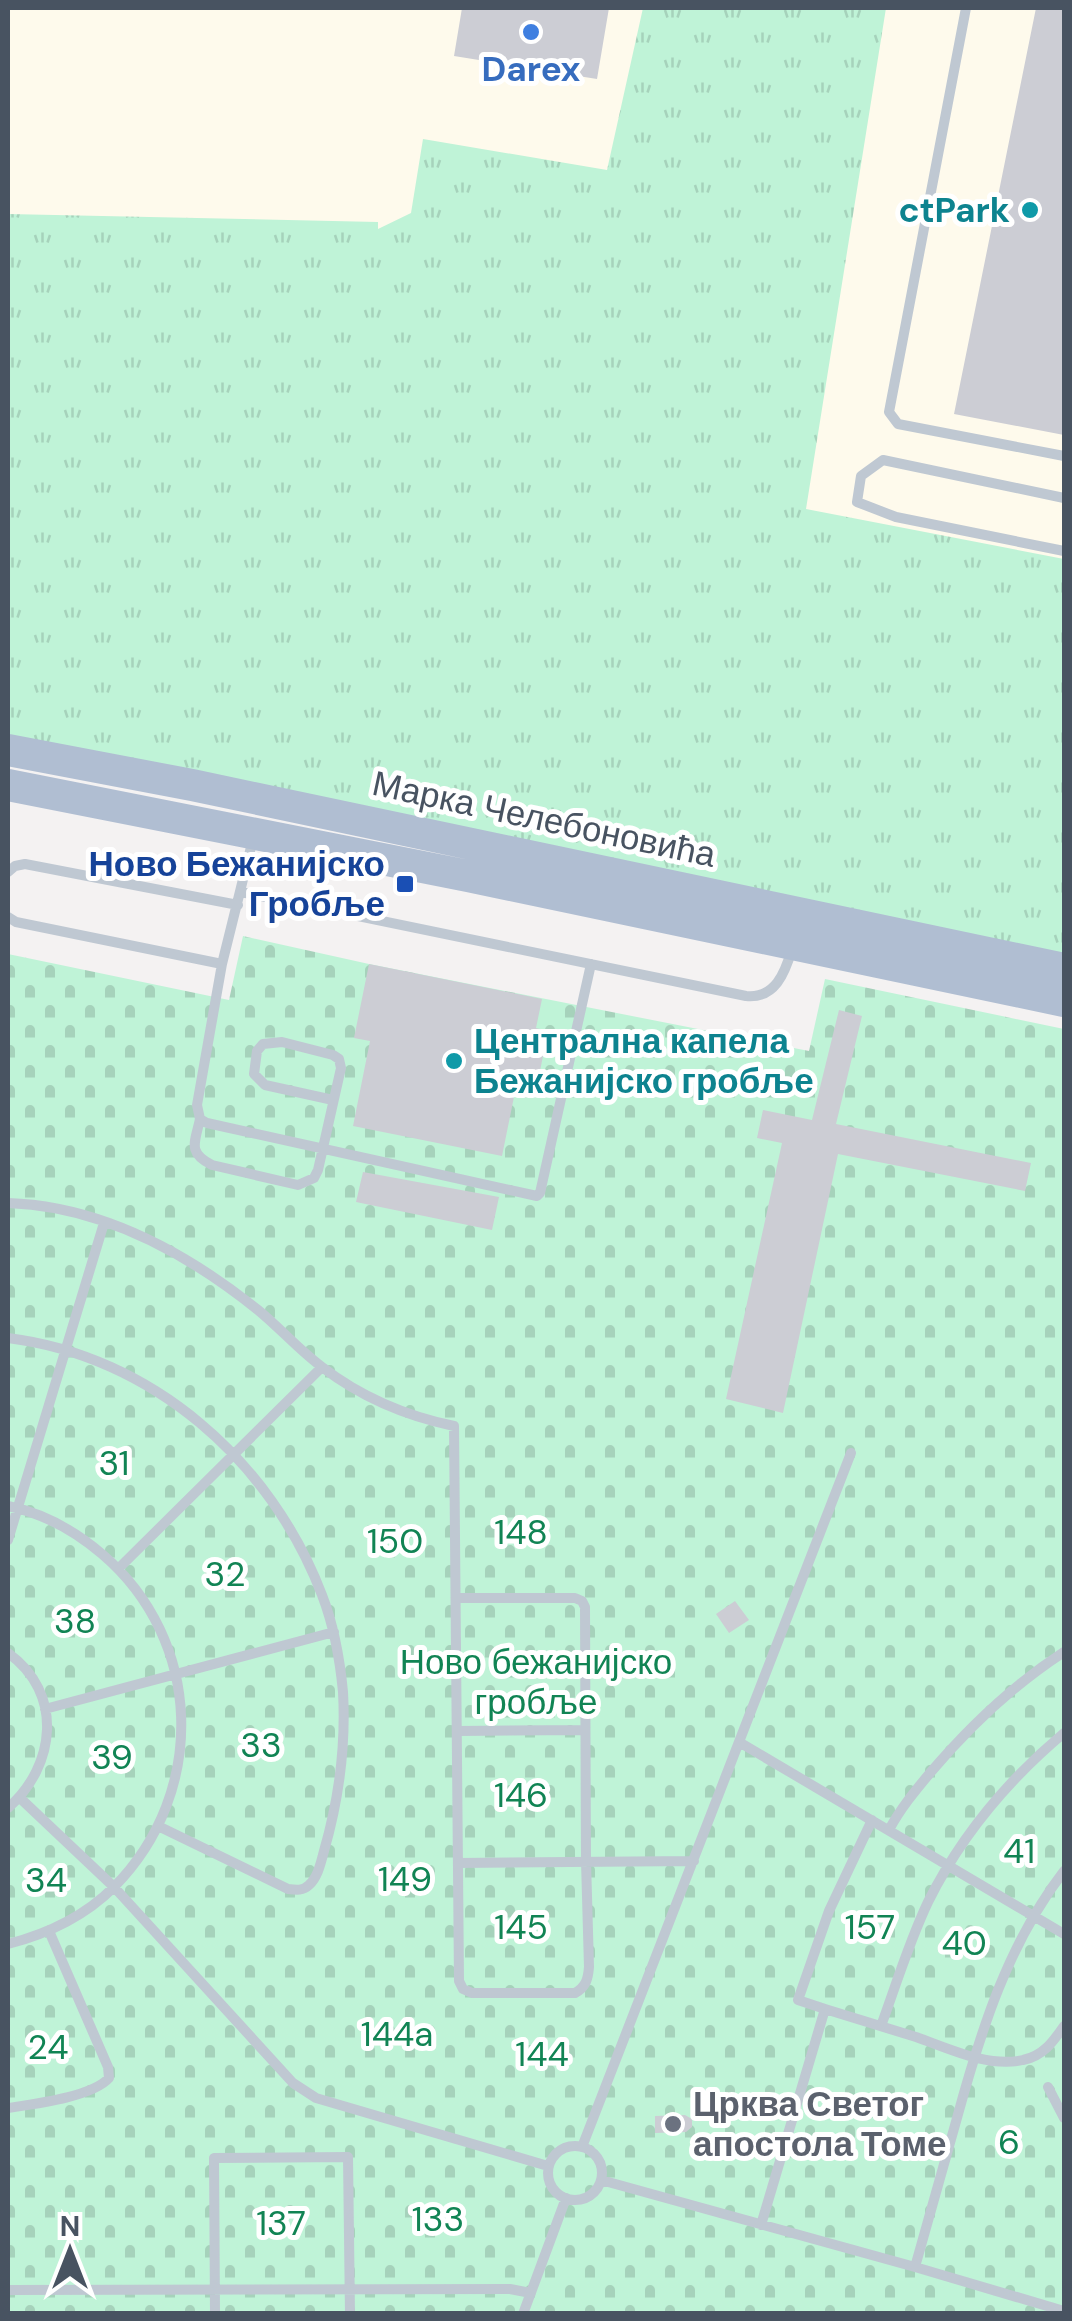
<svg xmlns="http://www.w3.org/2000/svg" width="1072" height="2321" viewBox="0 0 1072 2321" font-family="'DM Sans',sans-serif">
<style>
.commercial{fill:#fefaec}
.grass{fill:url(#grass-tufts)}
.cemetery{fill:url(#cemetery-stones)}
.building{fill:#cccdd4}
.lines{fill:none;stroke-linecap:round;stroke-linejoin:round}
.service{stroke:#bfc8d2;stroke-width:10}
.primary{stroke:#b0bed2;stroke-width:32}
.shop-dot{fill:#3f7fe0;stroke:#fff;stroke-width:4}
.culture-dot{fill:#0f9aa8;stroke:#fff;stroke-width:4}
.transit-dot{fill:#1a4fb4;stroke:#fff;stroke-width:4}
.worship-dot{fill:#6b7280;stroke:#fff;stroke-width:4}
.labels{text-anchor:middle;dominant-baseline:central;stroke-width:10;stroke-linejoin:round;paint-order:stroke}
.shop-label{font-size:35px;font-weight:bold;fill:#366cbe;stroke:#fff}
.culture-label{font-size:35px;font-weight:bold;fill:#0d838f;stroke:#fff;text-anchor:end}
.street-label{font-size:35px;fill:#485361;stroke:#fff}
.transit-label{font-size:35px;font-weight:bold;fill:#164399;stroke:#fff;text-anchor:end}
.park-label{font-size:35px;fill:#118454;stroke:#fff}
.worship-label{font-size:35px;font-weight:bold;fill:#5b616d;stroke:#fff;text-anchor:start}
</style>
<defs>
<pattern id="grass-tufts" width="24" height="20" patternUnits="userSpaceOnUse" patternTransform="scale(2.5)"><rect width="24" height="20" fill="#bff3d7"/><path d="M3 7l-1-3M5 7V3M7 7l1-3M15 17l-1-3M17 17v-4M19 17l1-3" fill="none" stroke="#a6d2bb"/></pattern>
<pattern id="cemetery-stones" width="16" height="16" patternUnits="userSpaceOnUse" patternTransform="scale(2.5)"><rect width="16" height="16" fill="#bff3d7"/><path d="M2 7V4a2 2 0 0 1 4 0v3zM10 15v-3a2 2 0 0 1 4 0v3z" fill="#a6d2bb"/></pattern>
</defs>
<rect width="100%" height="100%" fill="#f4f2f2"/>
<path class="commercial" d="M 8,8 L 1064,8 L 1064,941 L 8,730 Z"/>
<path class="grass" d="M 643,8 L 886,8 L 806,509 L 1064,559 L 1064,959 L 8,745 L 8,214 L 378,222 L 378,229 L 411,213 L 423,139 L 607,170 Z"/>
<path class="cemetery" d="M 243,936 L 369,964 L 809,1051 L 825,979 L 1064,1029 L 1064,2313 L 8,2313 L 8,954 L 229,1000 Z"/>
<path class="building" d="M 462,8 L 609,8 L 597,79 L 454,56 Z
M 1036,8 L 1064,8 L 1064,435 L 954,414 Z
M 369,964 L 542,999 L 536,1028 L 548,1031 L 537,1086 L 517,1082 L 502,1156 L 353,1126 L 370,1041 L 354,1038 Z
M 839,1010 L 862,1016 L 836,1124 L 1031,1163 L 1025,1191 L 838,1154 L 783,1413 L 726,1399 L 782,1143 L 757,1138 L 763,1110 L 812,1120 Z
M 363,1172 L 499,1197 L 492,1230 L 356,1202 Z
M 735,1601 L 749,1620 L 729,1633 L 716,1614 Z
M 685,2115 L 692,2119 L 692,2127 L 686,2132 L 655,2133 L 655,2116 Z"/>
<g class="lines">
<path class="service" d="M 966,8 L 889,412 L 898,424 L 1064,456
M 1064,498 L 883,460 L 861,476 L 857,502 L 896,517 L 1064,551
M 8,872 L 15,866 L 25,864 L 238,905
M 241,892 L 746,996 C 775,999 785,973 792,949
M 8,917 L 16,922 L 222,964 L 253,839
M 222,964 L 197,1105 L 200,1119 L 207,1123 L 537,1196 L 540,1193 L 591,964
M 200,1119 C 195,1142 187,1153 212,1165 L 298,1185 L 314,1178 L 318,1170 L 341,1068 L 339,1059 L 333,1055 L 282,1042 L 263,1044 L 257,1051 L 254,1074 L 265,1085 L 333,1100
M 8,1203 C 101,1206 187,1253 258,1310 C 280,1328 299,1350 322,1367 C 361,1397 406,1416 454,1426 L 459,1981 L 463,1989 L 472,1993 L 575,1993 C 586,1987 588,1979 589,1967 L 586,1861 L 585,1607 L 582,1601 L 575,1598 L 456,1598
M 8,1338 C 152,1356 271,1461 322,1595 C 334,1626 340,1660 343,1692 C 346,1746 339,1799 324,1851 C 321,1862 318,1877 309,1885 C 303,1891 296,1890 288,1889 L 158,1826
M 8,1506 C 42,1513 75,1531 102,1554 C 203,1640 208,1792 114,1887 C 85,1916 47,1934 8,1944
M 8,1540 L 104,1223
M 119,1568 L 322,1367
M 8,1653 C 64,1693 56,1766 8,1808
M 45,1709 L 334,1632
M 458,1731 L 585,1730
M 739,1742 L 1064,1934
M 20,1798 L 114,1887 L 293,2083 L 316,2098 L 548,2166
M 889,1830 C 900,1809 915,1791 930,1773 C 970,1726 1013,1685 1064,1652
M 459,1863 L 694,1861
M 825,2009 L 798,2000 L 829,1911 L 872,1820
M 881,2026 C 896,1985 909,1942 928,1902 C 961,1836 1008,1780 1064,1733
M 1048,2087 L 1064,2118
M 8,2108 C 34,2104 92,2097 109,2078 L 108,2067 L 49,1931
M548 2173a27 27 0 1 1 54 0a27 27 0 1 1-54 0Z
M 582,2147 L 851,1453
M 601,2180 L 915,2267 L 1064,2311
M 761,2225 L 825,2009 C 855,2018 886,2028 916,2037 C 948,2048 988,2068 1023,2060 C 1043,2056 1053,2042 1064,2026
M 915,2267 C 929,2217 943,2168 957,2118 C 981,2030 1008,1944 1064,1871
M 8,2290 L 510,2289 L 531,2293
M 215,2314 L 214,2158 L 348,2157 L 350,2314
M 523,2314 L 566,2198"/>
<path class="primary" d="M 8,750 L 192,785 L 1064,969
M 8,785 L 468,876 L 1064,1001"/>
</g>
<circle class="shop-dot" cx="531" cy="32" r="10"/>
<g class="culture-dot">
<circle cx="1030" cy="210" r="10"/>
<circle cx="454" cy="1061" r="10"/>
</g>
<rect class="transit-dot" x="395" y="874" width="20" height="20" rx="5"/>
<circle class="worship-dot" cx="673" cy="2124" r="10"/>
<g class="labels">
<g class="shop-label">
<text x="531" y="69">Darex</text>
</g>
<g class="culture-label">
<text x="1010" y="210">ctPark</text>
<text x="474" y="1041" text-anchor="start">Централна капела<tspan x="474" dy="40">Бежанијско гробље</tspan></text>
</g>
<g class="street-label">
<text transform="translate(544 819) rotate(12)">Марка Челебоновића</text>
</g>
<g class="transit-label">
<text x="385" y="864">Ново Бежанијско<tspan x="385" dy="40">Гробље</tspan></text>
</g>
<g class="park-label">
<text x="114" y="1463">31</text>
<text x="521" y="1532">148</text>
<text x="395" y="1541">150</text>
<text x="225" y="1574">32</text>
<text x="75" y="1621">38</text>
<text x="536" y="1662">Ново бежанијско<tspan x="536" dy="40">гробље</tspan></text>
<text x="261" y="1745">33</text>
<text x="112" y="1757">39</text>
<text x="521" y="1795">146</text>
<text x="1019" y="1851">41</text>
<text x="405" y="1879">149</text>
<text x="46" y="1880">34</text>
<text x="521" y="1927">145</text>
<text x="870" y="1927">157</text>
<text x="964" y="1943">40</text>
<text x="397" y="2034">144a</text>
<text x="48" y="2047">24</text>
<text x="542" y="2054">144</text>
<text x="1009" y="2142">6</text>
<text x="438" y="2219">133</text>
<text x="281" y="2223">137</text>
</g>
<g class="worship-label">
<text x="693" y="2104">Црква Светог<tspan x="693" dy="40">апостола Томе</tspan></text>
</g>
</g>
<rect width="1072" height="2321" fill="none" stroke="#485361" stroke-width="20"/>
<g transform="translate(70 2251)" stroke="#ffffff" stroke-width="8" paint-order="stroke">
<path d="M0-8L18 38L0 25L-18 38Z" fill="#485361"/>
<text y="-15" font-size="28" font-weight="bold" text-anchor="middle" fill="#485361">N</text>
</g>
</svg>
